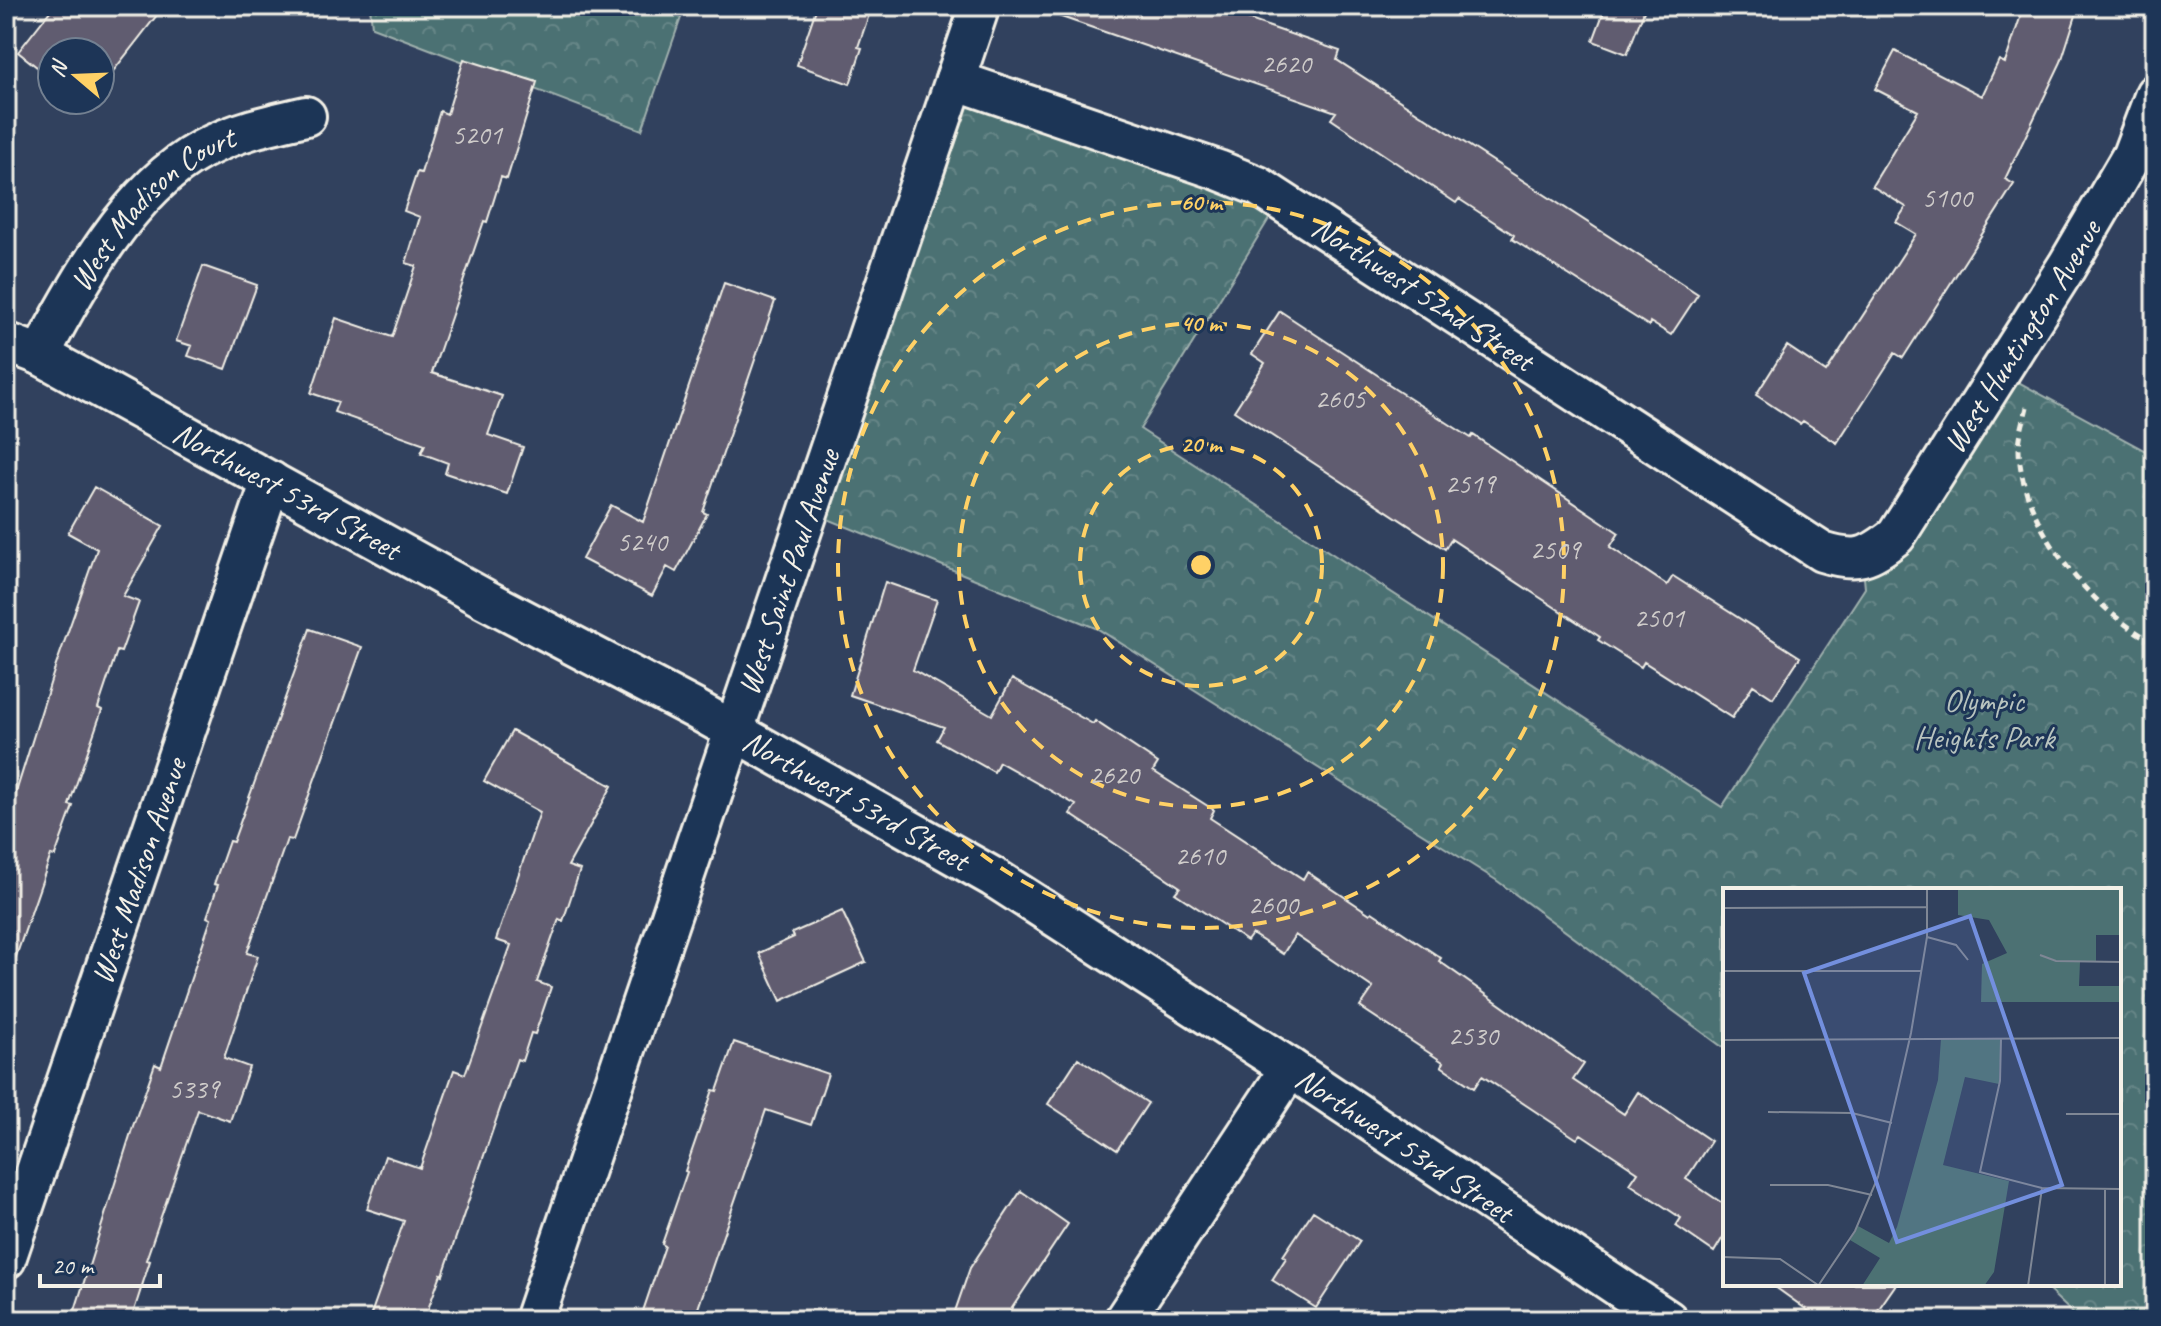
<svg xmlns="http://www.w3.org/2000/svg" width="2161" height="1326" viewBox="0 0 2161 1326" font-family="Caveat,sans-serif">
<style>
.forest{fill:url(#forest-crowns);stroke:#a0b1ae;stroke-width:2}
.building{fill:#615c6f;stroke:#f4f1e8;stroke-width:2}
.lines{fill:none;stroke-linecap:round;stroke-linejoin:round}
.minor-casing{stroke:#f4f1e8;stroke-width:44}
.path{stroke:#f4f1e8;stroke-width:5;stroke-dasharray:8 6;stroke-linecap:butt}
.minor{stroke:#1d3557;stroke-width:38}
.ring{fill:none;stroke:#ffd166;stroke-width:4;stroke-dasharray:14 10}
.labels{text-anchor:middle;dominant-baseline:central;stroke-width:6;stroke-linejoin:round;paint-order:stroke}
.number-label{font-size:28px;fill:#cfccca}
.street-label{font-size:32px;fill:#f4f1e8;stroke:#1d3557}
.park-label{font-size:32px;fill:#b9c4bf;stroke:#1d3557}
.inset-road{fill:none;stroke:#7f8795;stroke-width:2}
.view{fill:#738fde;fill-opacity:0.15;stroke:#738fde;stroke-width:4}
.inset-edge{fill:none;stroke:#f4f1e8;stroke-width:4}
.centre{fill:#ffd166;stroke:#1d3557;stroke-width:4}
.ring-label{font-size:24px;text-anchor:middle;font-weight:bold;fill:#ffd166;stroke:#1d3557;stroke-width:6;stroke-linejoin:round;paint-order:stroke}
</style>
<defs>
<pattern id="forest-crowns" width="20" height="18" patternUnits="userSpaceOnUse" patternTransform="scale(2)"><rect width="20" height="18" fill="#4c7173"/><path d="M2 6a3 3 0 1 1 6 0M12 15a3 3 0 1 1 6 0" fill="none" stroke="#668687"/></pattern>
</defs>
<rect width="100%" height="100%" fill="#31415e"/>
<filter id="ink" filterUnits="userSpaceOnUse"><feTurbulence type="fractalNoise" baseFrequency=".0125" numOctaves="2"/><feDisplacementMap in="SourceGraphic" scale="16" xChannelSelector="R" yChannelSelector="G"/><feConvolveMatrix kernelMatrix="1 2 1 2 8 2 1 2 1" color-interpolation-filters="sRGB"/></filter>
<g filter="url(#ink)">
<path class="forest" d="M 370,6 L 685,6 L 642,130 L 372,27 Z
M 955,80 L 1280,201 L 1140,429 L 1722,807 L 1865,588 L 1862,557 L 1998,371 L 2155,456 L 2155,1320 L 2080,1320 L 2042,1284 L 2119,1284 L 2119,890 L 1725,890 L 1725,1049 L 1496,880 L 1098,629 L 808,511 Z"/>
<path class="building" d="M 54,6 L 164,6 L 100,88 L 100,52 L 52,52 L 52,79 L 18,52 Z
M 817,6 L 872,6 L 858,47 L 862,48 L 850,84 L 797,65 Z
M 1045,6 L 1248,6 L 1244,18 L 1340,51 L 1337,60 L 1698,294 L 1671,335 L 1650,322 L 1649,326 L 1512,239 L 1514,235 L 1459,199 L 1456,203 L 1331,119 L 1336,112 L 1044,11 Z
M 1606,6 L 1646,6 L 1627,54 L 1593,41 Z
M 2024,6 L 2079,6 L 2061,62 L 2005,179 L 2014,184 L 1903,358 L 1895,353 L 1837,443 L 1803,421 L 1800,424 L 1756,395 L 1787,346 L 1826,372 L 1916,234 L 1896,222 L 1906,207 L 1872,186 L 1918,111 L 1875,89 L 1895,51 L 1982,96 L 1999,60 L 2005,63 Z
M 464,59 L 537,82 L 507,179 L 501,177 L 487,222 L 484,221 L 432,373 L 502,396 L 488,435 L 523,447 L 507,494 L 445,473 L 448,463 L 421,453 L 425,444 L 334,412 L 338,402 L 311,393 L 336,318 L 392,337 L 416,266 L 406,263 L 420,217 L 404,211 L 417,172 L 421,173 L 440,111 L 447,114 Z
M 203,266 L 257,285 L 226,369 L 188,356 L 192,346 L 176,341 Z
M 724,283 L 775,301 L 703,512 L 707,514 L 676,572 L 667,567 L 652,596 L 582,559 L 611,505 L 643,522 Z
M 1280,311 L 1388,382 L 1387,384 L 1471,438 L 1473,435 L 1619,533 L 1610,547 L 1667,585 L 1673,576 L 1800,657 L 1773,698 L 1753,685 L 1732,718 L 1644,662 L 1641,667 L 1598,640 L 1600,637 L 1451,539 L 1445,549 L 1234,411 L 1265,363 L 1252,354 Z
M 94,487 L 163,526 L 123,596 L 139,602 L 121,652 L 117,651 L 98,708 L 102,710 L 69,805 L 73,806 L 55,856 L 51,855 L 11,971 L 6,971 L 6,824 L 54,671 L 97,549 L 68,533 Z
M 885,582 L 937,600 L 913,670 L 992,715 L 1012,679 L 1093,724 L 1095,721 L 1158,763 L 1153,771 L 1214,810 L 1210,818 L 1303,879 L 1307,872 L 1370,914 L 1372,912 L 1441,958 L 1439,961 L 1584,1064 L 1573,1080 L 1624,1114 L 1638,1092 L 1711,1141 L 1686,1179 L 1725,1205 L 1725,1234 L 1714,1252 L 1676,1226 L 1681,1218 L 1630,1184 L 1638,1172 L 1581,1134 L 1577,1139 L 1482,1076 L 1474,1088 L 1441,1066 L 1443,1062 L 1360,1007 L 1373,988 L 1295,935 L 1283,954 L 1252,934 L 1247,941 L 1175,893 L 1180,887 L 1070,814 L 1076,805 L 999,762 L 994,772 L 937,740 L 944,727 L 850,695 Z
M 310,629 L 362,647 L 293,840 L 287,839 L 247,953 L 258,956 L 224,1058 L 249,1067 L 230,1121 L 198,1110 L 146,1260 L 150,1261 L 131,1320 L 72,1320 L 133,1126 L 155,1064 L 161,1067 L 211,919 L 207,917 L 218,885 L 214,884 L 229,841 L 233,842 Z
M 512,731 L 612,786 L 568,866 L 580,870 L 563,921 L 559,919 L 537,982 L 551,987 L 535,1034 L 531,1033 L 522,1061 L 517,1059 L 443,1275 L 441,1274 L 424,1320 L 369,1320 L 404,1221 L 367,1209 L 385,1156 L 420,1168 L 454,1070 L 465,1074 L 511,945 L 496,940 L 540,812 L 484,781 Z
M 842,911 L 866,962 L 781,1001 L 759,953 L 794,937 L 792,933 Z
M 734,1042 L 828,1074 L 811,1125 L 766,1110 L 694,1320 L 640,1320 L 665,1246 L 662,1244 L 687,1172 L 685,1171 L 713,1090 L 717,1091 Z
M 1078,1058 L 1148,1103 L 1117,1150 L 1048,1104 Z
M 1021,1191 L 1068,1224 L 1004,1320 L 952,1320 L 970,1268 Z
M 1313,1211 L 1360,1241 L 1316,1308 L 1272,1280 L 1286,1258 L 1283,1256 Z
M 1771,1284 L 1896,1284 L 1871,1320 L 1821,1320 Z"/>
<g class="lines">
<defs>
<g id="minor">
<path id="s1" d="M 955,80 L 1218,170 L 1258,186 L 1822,552 C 1857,563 1868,558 1896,536 L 2067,266 L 2132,155 L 2155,94"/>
<path id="s2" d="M 6,342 L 40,355 L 485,599 L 695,709 L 993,877 L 1290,1068 L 1668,1320"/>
<path id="s3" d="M 40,355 C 77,285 129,189 201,150 C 234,132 270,124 306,116"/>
<path id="s4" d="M 6,1259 L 271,481"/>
<path id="s5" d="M 534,1320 L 980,6"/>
<path d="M 1124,1320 L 1290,1068"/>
</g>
</defs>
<use href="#minor" class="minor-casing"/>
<path class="path" d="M 2027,407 C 2024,420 2019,436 2019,449 C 2020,524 2091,610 2155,643"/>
<use href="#minor" class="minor"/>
</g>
</g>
<g class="ring">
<circle cx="1201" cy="565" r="121"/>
<circle cx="1201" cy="565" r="242"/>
<circle cx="1201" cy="565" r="363"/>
</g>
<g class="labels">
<g class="number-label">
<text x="1286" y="63">2620</text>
<text x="477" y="134">5201</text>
<text x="1947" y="197">5100</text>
<text x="1340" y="398">2605</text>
<text x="1470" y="483">2519</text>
<text x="642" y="541">5240</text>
<text x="1555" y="549">2509</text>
<text x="1659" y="617">2501</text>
<text x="1114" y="774">2620</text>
<text x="1200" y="855">2610</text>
<text x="1273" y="904">2600</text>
<text x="1473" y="1035">2530</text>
<text x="194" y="1088">5339</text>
</g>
<g class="street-label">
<text stroke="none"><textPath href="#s3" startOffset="188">West Madison Court</textPath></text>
<text stroke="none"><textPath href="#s1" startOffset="518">Northwest 52nd Street</textPath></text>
<text stroke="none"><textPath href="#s1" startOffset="1310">West Huntington Avenue</textPath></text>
<text stroke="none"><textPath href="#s2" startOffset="318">Northwest 53rd Street</textPath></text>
<text stroke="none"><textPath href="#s5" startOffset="790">West Saint Paul Avenue</textPath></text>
<text stroke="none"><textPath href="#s2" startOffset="966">Northwest 53rd Street</textPath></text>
<text stroke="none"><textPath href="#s4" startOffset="410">West Madison Avenue</textPath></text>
<text stroke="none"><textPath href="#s2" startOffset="1614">Northwest 53rd Street</textPath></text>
</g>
<g class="park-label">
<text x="1984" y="700">Olympic<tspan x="1984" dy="37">Heights Park</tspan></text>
</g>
</g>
<g transform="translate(1723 888)">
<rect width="398" height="398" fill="#31415e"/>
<path d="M 235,0 L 398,0 L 398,47 L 373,47 L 373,74 L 357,74 L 356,98 L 398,98 L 398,114 L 258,114 L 259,76 L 284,65 L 266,32 L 235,27 ZM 218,151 L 278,151 L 276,196 L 242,189 L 220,277 L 286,293 L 271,384 L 261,398 L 139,398 L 157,370 L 127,352 L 135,338 L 166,355 L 174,339 L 215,192 Z" fill="#4c7173"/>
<path class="inset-road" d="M 0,20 L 204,19M 204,49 L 233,57 L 245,72M 317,67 L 333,73 L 398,74M 0,83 L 198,83M 278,151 L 277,193 L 257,284 L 319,300 L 398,301M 0,152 L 398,150M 45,224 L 129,225 L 169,235M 343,226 L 398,226M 47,297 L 105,297 L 149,307M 0,369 L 57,371 L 95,397M 95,398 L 132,343 L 155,289 L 188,145 L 204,49 L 204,0M 305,398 L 319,300M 382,398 L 382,301"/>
<path class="view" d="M 247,28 L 339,297 L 174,354 L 81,85 Z"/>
<rect width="398" height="398" class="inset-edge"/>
</g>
<circle cx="1201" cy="565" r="12" class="centre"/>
<g class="ring-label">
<text x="1201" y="210">60 m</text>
<text x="1201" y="331">40 m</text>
<text x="1201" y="452">20 m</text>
</g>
<rect width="2161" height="1326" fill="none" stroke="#1d3557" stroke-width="32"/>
<rect x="16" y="16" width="2129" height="1294" fill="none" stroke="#f4f1e8" stroke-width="3" filter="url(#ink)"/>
<g transform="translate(76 76) rotate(289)"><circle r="38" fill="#1d3557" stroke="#738091" stroke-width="2"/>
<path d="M0-6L14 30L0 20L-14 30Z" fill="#ffd166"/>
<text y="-12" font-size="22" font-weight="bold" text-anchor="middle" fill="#f4f1e8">N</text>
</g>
<path d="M40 1274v12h120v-12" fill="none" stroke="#f4f1e8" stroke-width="4"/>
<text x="52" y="1274" font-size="24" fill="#f4f1e8" stroke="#1d3557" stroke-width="6" paint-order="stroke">20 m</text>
</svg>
